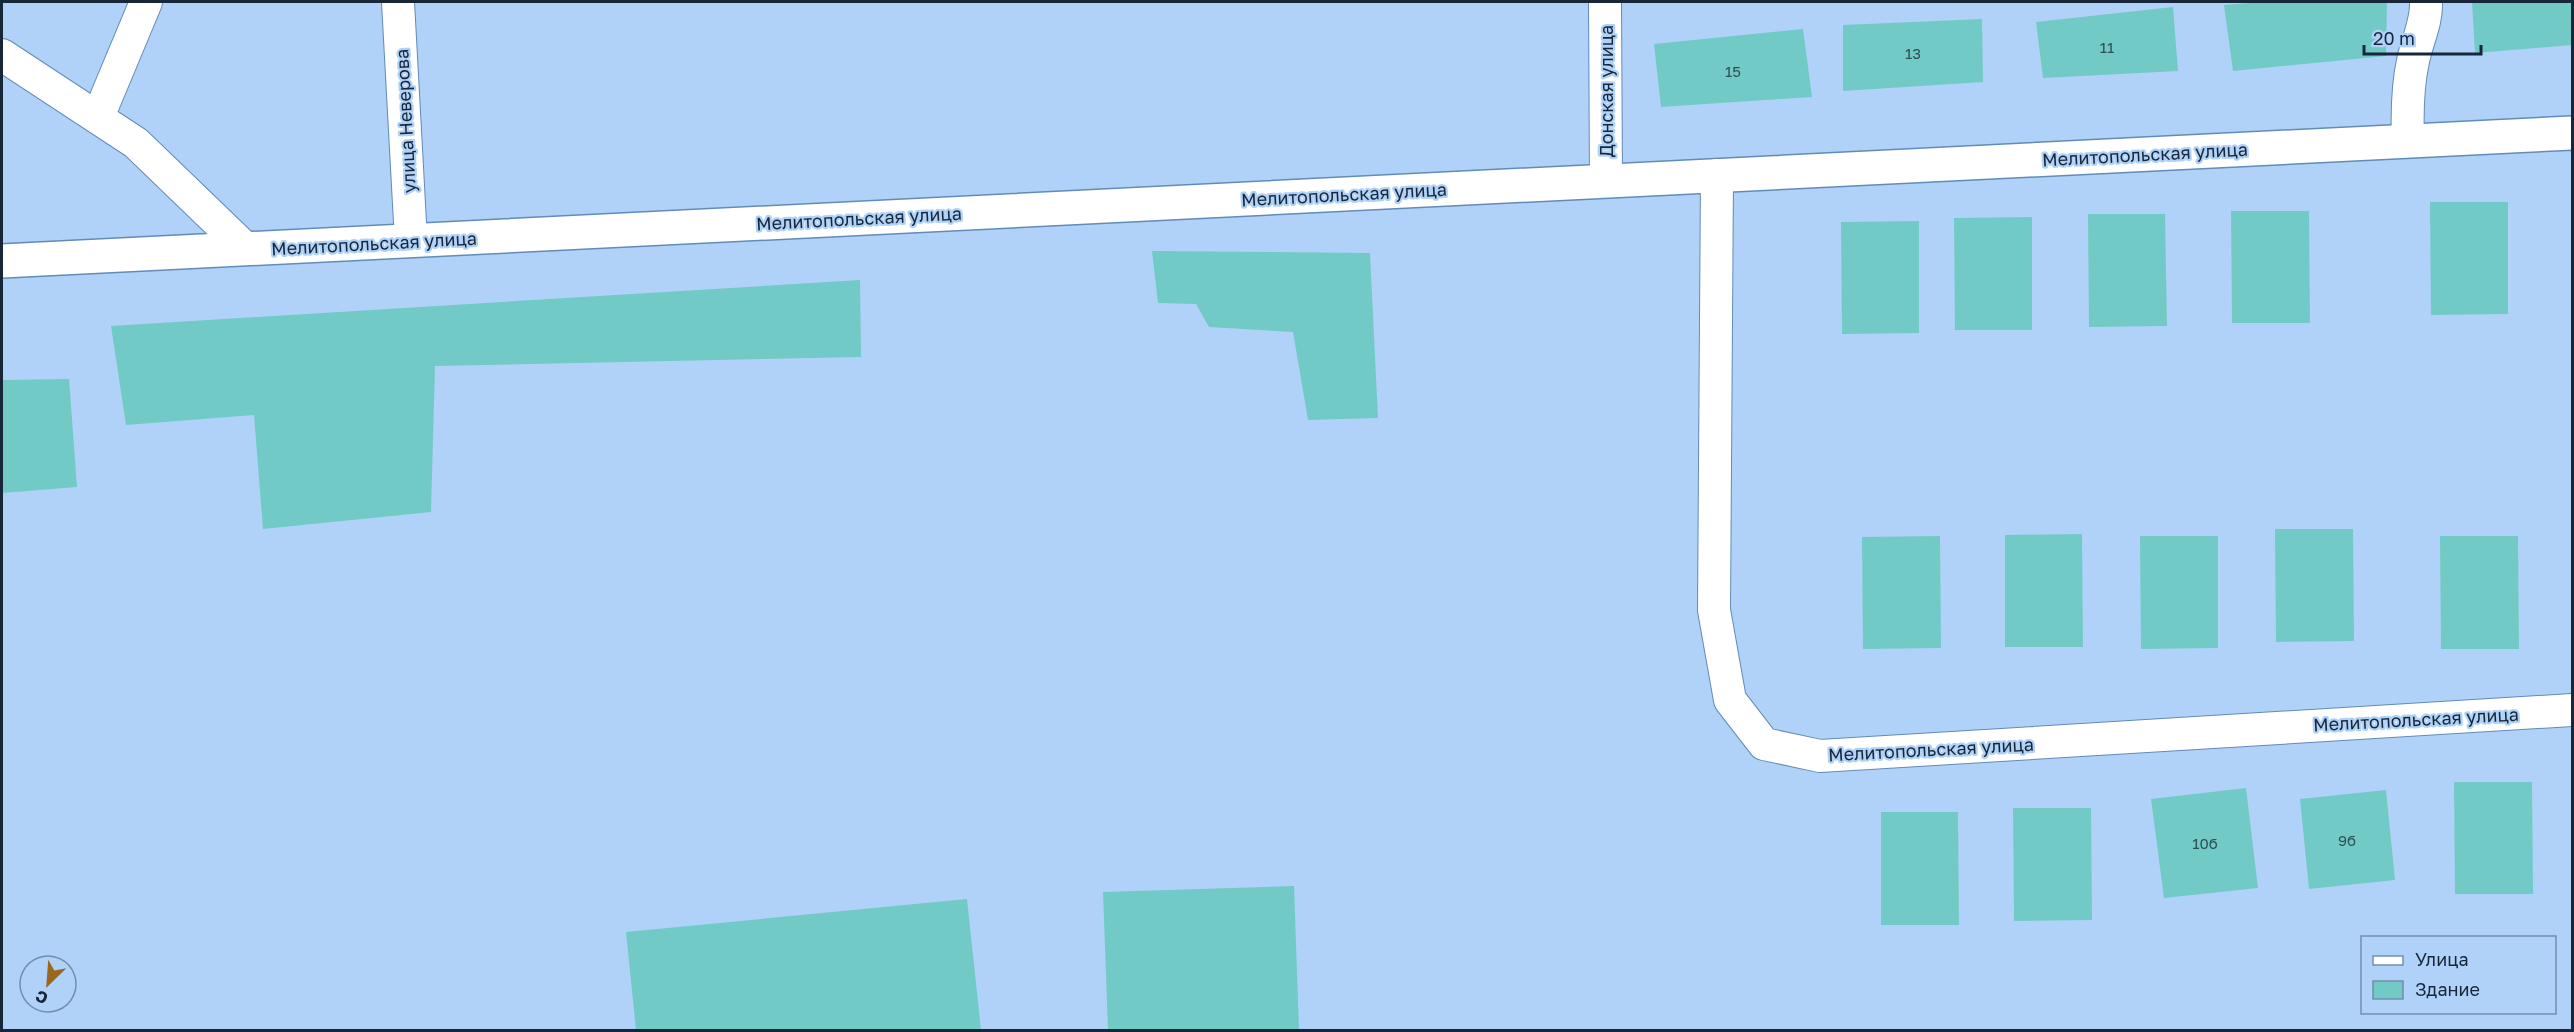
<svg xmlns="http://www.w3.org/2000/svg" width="2574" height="1032" viewBox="0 0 2574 1032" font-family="'Golos Text',sans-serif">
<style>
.building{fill:#72cac6}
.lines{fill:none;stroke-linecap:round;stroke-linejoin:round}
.street-casing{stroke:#638bb7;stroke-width:34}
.secondary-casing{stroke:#638bb7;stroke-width:36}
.street{stroke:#fff;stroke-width:32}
.secondary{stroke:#fff;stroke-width:33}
.labels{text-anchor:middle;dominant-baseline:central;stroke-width:4.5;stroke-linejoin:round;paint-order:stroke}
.number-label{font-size:15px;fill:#2e505c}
.street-label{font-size:18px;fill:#172739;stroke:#b0d2f8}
</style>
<rect width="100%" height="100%" fill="#b0d2f8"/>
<path class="building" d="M 2261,2 L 2387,2 L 2386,56 L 2233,71 L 2224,5 Z
M 2472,2 L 2572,2 L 2572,45 L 2475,53 Z
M 2173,7 L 2178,71 L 2043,78 L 2036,22 Z
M 1982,19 L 1983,82 L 1843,91 L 1843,25 Z
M 1803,29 L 1812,97 L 1661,107 L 1654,44 Z
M 2430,202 L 2508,202 L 2508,314 L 2431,315 Z
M 2231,211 L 2309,211 L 2310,323 L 2232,323 Z
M 2088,214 L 2165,214 L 2167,326 L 2089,327 Z
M 2032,217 L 2032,330 L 1955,330 L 1954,218 Z
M 1919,221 L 1919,333 L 1842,334 L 1841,222 Z
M 1152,251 L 1370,253 L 1378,418 L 1308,420 L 1293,332 L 1209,327 L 1196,304 L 1158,303 Z
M 860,280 L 861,357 L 435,366 L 431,512 L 263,529 L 254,415 L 126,425 L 111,326 Z
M 69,379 L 77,487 L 2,493 L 2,380 Z
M 2275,529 L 2353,529 L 2354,641 L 2276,642 Z
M 2082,534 L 2083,647 L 2005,647 L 2005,535 Z
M 1940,536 L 1941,648 L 1863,649 L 1862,537 Z
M 2140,536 L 2218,536 L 2218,648 L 2141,649 Z
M 2440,536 L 2518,536 L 2519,649 L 2441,649 Z
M 2454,782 L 2532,782 L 2533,894 L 2455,894 Z
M 2246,788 L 2258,888 L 2164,898 L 2151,799 Z
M 2386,790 L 2395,880 L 2309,889 L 2300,799 Z
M 2013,808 L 2091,808 L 2092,920 L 2014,921 Z
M 1881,812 L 1958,812 L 1959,925 L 1881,925 Z
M 1294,886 L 1299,1030 L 1108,1030 L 1103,892 Z
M 967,899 L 981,1030 L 636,1030 L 626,932 Z"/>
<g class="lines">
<defs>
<path id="street" d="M 398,2 L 411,241
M 1605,2 L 1606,181
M 2,55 L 136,143 L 246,249
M 98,117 L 146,2
M 2408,141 C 2407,114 2407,88 2413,61 C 2417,41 2427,22 2426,2
M 1717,175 L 1714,610 L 1730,700 L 1764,744 L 1820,756 L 2572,710"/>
<path id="secondary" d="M 2,261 L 2572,133"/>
</defs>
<use href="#street" class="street-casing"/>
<use href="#secondary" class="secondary-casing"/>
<use href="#street" class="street"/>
<use href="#secondary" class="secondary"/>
</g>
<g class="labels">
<g class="number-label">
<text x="2107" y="47">11</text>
<text x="1913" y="53">13</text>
<text x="1733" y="71">15</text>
<text x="2347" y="840">9б</text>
<text x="2205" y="843">10б</text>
</g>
<g class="street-label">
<text transform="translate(1606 91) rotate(-90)">Донская улица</text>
<text transform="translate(405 121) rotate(-93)">улица Неверова</text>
<text transform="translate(2145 154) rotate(-3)">Мелитопольская улица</text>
<text transform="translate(1344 194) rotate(-3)">Мелитопольская улица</text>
<text transform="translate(859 218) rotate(-3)">Мелитопольская улица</text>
<text transform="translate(374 243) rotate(-3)">Мелитопольская улица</text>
<text transform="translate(2416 719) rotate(-3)">Мелитопольская улица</text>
<text transform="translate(1931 749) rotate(-3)">Мелитопольская улица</text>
</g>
</g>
<rect width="2574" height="1032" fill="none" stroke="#172739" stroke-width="6"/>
<rect x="2361" y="936" width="195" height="78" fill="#b0d2f8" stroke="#738eac" stroke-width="1.5"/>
<rect x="2373" y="956" width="30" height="9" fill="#ffffff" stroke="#738eac" stroke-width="1.5"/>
<text x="2415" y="966" font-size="18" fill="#172739">Улица</text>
<rect x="2373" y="981" width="30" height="18" fill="#72cac6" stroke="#738eac" stroke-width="1.5"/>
<text x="2415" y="996" font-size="18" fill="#172739">Здание</text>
<g transform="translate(48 984) rotate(205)"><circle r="28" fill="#b0d2f8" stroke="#738eac" stroke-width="1.5"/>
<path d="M0-4.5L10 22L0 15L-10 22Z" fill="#9a681d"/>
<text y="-9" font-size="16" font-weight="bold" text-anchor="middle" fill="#172739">С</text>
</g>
<path d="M2364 45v9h117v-9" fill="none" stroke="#172739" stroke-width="3"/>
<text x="2373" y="45" font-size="18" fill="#172739" stroke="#b0d2f8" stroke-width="4.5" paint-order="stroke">20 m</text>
</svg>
